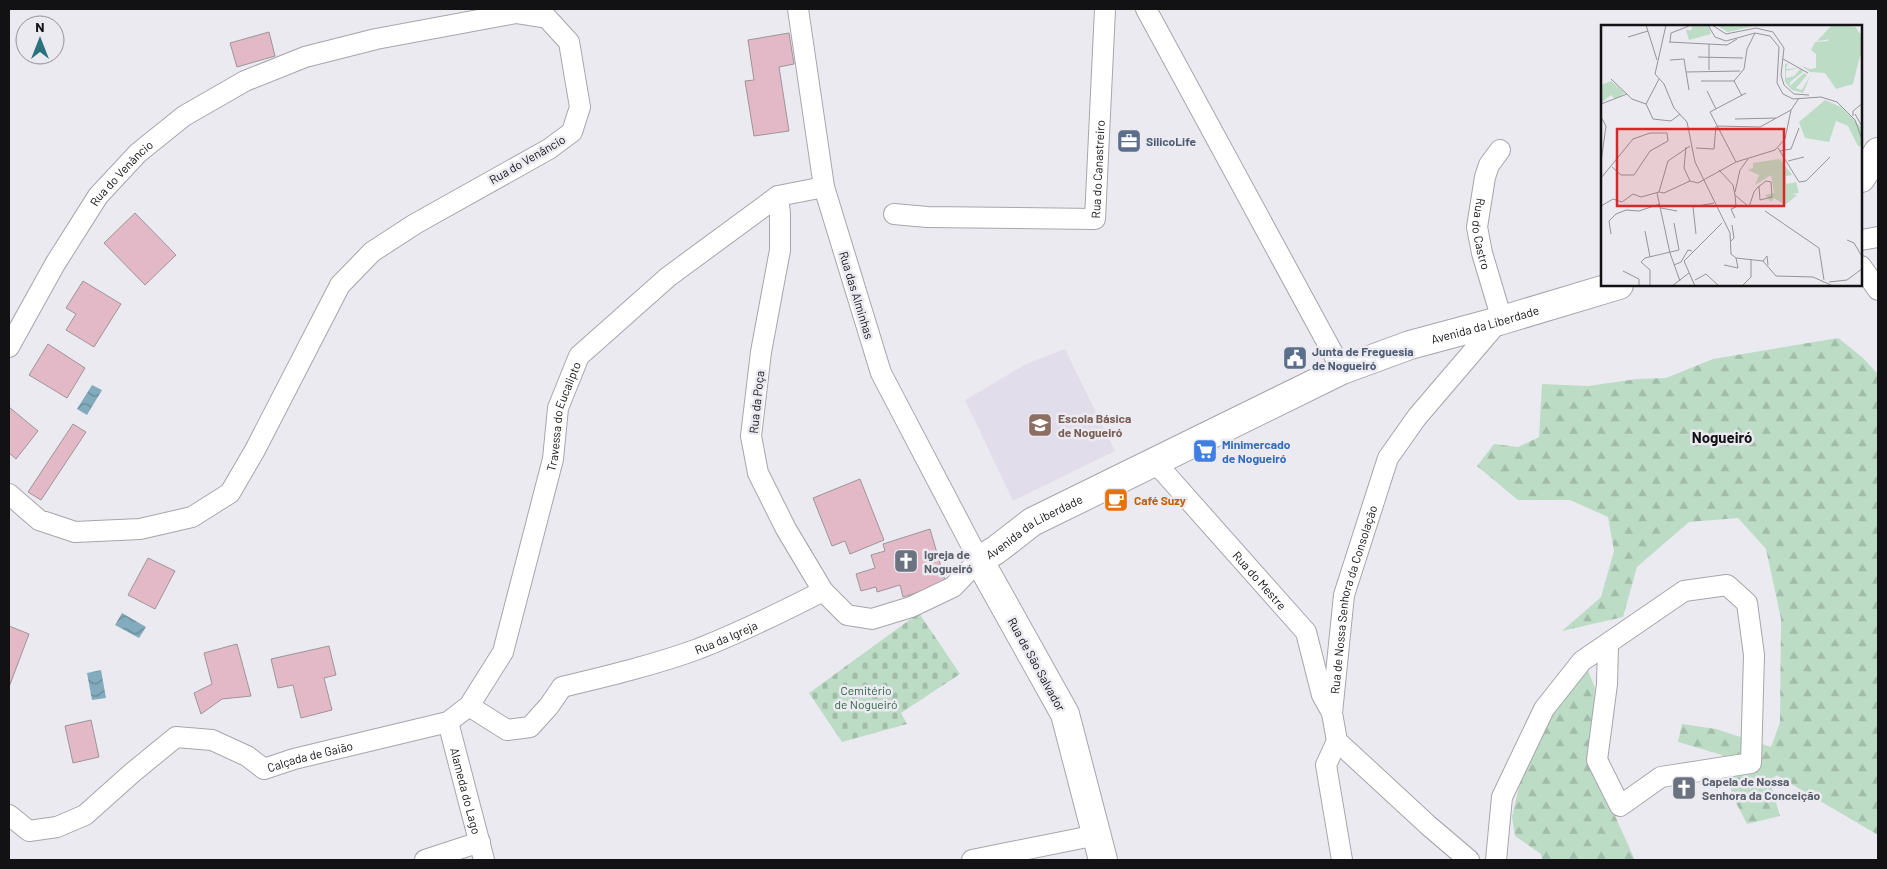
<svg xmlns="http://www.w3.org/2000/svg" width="1887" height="869" viewBox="0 0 1887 869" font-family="Barlow,sans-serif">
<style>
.built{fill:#e2ddeb}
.forest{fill:url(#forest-firs)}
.cemetery{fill:url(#cemetery-stones)}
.water{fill:url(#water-waves)}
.building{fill:#e3b8c7;stroke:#9d9598}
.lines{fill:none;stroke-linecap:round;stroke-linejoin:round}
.street-casing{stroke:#a7a5ab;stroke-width:22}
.secondary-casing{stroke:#a7a5ab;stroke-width:30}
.street{stroke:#fff;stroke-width:20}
.secondary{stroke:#fff;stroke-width:28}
.labels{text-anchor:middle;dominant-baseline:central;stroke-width:5;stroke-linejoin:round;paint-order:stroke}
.service-label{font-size:12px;font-weight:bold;fill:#4e5e75;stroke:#eceaf1;text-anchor:start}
.street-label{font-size:12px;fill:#121214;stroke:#eceaf1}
.education-label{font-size:12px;font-weight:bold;fill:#785e54;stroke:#eceaf1;text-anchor:start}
.shop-label{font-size:12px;font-weight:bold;fill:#366cbe;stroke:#eceaf1;text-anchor:start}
.food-label{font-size:12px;font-weight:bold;fill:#c56008;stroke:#eceaf1;text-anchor:start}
.worship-label{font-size:12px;font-weight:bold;fill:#5b616d;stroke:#eceaf1;text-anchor:start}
.park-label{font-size:12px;fill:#2e6542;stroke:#eceaf1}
.quarter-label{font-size:15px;font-weight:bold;fill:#121214;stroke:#eceaf1}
.inset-road{fill:none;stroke:#959499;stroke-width:1}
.view{fill:#d62828;fill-opacity:0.15;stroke:#d62828;stroke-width:2.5}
.inset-edge{fill:none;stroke:#121214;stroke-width:2.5}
</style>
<defs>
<pattern id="forest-firs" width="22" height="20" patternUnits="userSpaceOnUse" patternTransform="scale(1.25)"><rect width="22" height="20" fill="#bcdcc5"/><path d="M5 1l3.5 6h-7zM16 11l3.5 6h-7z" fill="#a1bca8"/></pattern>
<pattern id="cemetery-stones" width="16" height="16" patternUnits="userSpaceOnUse" patternTransform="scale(1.25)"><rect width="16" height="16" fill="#bcdcc5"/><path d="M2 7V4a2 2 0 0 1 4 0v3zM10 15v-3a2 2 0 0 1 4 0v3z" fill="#a1bca8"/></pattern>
<pattern id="water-waves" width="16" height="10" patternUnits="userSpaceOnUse" patternTransform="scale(1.25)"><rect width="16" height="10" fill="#82abbd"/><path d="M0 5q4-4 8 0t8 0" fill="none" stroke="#698a98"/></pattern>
</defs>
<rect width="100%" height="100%" fill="#eceaf1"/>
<path class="built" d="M 1065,349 L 1115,451 L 1013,501 L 965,400 L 1026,364 Z"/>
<path class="forest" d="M 1838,338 L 1862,357 L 1878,374 L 1878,835 L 1776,775 L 1771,785 L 1780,816 L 1747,824 L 1733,797 L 1722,755 L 1678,742 L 1682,724 L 1716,729 L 1771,747 L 1780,722 L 1781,619 L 1766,549 L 1738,518 L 1689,522 L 1637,567 L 1623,617 L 1562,631 L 1601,597 L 1614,551 L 1608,517 L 1570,500 L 1518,500 L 1477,466 L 1494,444 L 1518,447 L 1539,437 L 1542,384 L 1588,386 L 1637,379 L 1666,378 L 1713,359 Z
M 1587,668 L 1595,688 L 1591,743 L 1610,805 L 1635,860 L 1542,860 L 1541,854 L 1515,836 L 1512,817 L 1520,782 L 1555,708 Z"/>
<path class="cemetery" d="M 919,613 L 960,674 L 901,713 L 907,724 L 842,742 L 809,693 Z"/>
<path class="water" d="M 92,385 L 102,390 L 87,415 L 77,409 Z
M 122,613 L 146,627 L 139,638 L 115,625 Z
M 101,670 L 106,698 L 92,700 L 87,673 Z"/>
<path class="building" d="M 269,32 L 275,56 L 237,67 L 230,43 Z
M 789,33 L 794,64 L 779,67 L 789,131 L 754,136 L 745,81 L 754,80 L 748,40 Z
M 135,213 L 176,255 L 145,285 L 104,243 Z
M 83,281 L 121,304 L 94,347 L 66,330 L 76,314 L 66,308 Z
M 48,344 L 85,368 L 67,398 L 29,375 Z
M 9,407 L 38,431 L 16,459 L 9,453 Z
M 73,424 L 86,432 L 41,500 L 28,492 Z
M 860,479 L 884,540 L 850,554 L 845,541 L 832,546 L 813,498 Z
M 930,529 L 946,584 L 903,597 L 900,585 L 877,592 L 876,587 L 861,591 L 856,574 L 875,568 L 871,555 L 885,551 L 883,544 Z
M 148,558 L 175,571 L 155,609 L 128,595 Z
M 9,626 L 29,634 L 9,687 Z
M 237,644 L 251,696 L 222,699 L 201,714 L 194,693 L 212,684 L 204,653 Z
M 329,646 L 336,675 L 324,678 L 332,710 L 301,718 L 293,685 L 278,688 L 271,659 Z
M 91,720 L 99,757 L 73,763 L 65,726 Z"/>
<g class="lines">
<defs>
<g id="street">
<path d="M 1146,9 L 1342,370"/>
<path id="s1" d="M 1500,150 L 1489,165 L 1485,177 L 1477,227 L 1482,253 L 1502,320"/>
<path d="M 778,196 L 780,214 L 780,250 L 761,352 L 751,436 L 758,473 L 786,529 L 823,591"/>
<path id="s2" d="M 894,214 L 927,217 L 1095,219 L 1105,9"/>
<path d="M 1861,240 L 1878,237"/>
<path d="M 1861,266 L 1878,290"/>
<path id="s3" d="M 9,347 L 55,264 L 98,196 L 138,153 L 184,116 L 245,81 L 305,57 L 376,39 L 516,13 L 547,18 L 569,42 L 580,107 L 572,132 L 549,149 L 415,224 L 372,252 L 340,285 L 255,450 L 230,493 L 192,517 L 140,529 L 75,532 L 39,520 L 9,494"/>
<path id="s4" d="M 1155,462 L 1306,632 L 1322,695 L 1332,713"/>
<path id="s5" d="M 469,706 L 507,730 L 530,727 L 549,706 L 562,687 C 608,676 654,665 698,649 C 741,632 782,612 823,591 L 847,615 L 872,619 L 911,607 L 953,587 L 979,560 L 881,373 L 824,187 L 798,9"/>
<path id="s6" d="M 448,722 L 484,860"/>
<path d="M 1337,741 L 1326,765 L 1342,860"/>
<path id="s7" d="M 9,815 L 29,831 L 57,827 L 85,815 L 132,773 L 176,737 L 212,740 L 247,756 L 264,769 L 294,759 L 448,722 L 469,706 L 503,652 L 553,459 L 558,408 L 579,356 L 668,277 L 778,196 L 824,187"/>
<path d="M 425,860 L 480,842"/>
<path d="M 972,860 L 1097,835"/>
<path id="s8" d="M 1469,860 L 1429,826 L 1337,741 L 1332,713 L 1344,595 L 1388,458 L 1417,417 L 1499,321"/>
<path d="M 1496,860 L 1502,797 L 1544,709 L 1582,661 L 1684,591 L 1727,585 L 1747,603 L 1754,655 L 1751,763 L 1661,777 L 1620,806 L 1597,760 L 1607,684 L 1608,645"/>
</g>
<g id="secondary">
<path d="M 1861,178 L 1878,152"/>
<path id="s9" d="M 1103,860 L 1065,714 L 979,560 L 996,550 L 1032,522 L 1342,370 L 1410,345 L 1499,321 L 1619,285"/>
</g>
</defs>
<use href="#street" class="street-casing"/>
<use href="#secondary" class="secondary-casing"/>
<use href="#street" class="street"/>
<use href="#secondary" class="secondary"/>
</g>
<defs>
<symbol id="office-square" viewBox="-11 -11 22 22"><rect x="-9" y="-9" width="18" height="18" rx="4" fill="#5c6f8a" stroke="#eceaf1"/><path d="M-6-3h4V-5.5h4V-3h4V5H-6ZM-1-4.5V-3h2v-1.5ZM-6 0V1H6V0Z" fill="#fff"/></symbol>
<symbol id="civic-square" viewBox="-11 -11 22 22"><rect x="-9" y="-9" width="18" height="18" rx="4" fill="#5c6f8a" stroke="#eceaf1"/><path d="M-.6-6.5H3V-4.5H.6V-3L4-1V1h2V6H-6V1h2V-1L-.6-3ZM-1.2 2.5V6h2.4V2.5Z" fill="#fff"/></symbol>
<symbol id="school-square" viewBox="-11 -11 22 22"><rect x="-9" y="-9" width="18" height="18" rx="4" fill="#8d6e63" stroke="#eceaf1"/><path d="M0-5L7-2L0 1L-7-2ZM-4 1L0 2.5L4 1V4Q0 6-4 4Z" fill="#fff"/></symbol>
<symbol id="supermarket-square" viewBox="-11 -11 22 22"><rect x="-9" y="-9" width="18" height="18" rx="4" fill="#3f7fe0" stroke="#eceaf1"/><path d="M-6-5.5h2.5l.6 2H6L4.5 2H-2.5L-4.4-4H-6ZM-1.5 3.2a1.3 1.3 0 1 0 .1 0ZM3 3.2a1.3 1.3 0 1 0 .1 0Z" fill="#fff"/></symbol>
<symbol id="cafe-square" viewBox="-11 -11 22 22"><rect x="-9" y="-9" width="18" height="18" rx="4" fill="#e8710a" stroke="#eceaf1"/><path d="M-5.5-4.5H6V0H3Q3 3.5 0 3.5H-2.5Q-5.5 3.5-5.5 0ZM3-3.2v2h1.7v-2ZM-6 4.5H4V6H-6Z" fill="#fff"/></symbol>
<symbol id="church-square" viewBox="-11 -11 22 22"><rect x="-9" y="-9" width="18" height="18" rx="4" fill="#6b7280" stroke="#eceaf1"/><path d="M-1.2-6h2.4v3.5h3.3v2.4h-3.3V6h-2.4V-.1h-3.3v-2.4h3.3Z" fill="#fff"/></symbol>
</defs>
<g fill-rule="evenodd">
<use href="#office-square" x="1115" y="127" width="28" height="28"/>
<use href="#civic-square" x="1281" y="344" width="28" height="28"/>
<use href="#school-square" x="1026" y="411" width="28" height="28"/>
<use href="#supermarket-square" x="1191" y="437" width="28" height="28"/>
<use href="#cafe-square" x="1102" y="486" width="28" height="28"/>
<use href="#church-square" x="892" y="547" width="28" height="28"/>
<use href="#church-square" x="1670" y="774" width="28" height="28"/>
</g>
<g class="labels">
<g class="service-label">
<text x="1146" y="141">SilicoLife</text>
<text x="1312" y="351">Junta de Freguesia<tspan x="1312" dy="14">de Nogueiró</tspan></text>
</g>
<g class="street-label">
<text transform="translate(527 159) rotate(-30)">Rua do Venâncio</text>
<text stroke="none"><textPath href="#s2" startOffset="251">Rua do Canastreiro</textPath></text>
<text stroke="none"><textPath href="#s3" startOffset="208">Rua do Venâncio</textPath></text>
<text stroke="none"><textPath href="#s1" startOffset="89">Rua do Castro</textPath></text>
<text transform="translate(857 295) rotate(73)">Rua das Alminhas</text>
<text stroke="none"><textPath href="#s9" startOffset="888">Avenida da Liberdade</textPath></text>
<text transform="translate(756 402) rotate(-84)">Rua da Poça</text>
<text stroke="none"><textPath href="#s7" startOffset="824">Travessa do Eucalipto</textPath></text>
<text stroke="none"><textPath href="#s9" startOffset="392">Avenida da Liberdade</textPath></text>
<text stroke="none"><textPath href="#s4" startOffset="158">Rua do Mestre</textPath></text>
<text stroke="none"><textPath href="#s8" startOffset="322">Rua de Nossa Senhora da Consolação</textPath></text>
<text stroke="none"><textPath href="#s5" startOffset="291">Rua da Igreja</textPath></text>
<text transform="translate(1037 664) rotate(61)">Rua de São Salvador</text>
<text stroke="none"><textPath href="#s7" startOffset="348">Calçada de Gaião</textPath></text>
<text stroke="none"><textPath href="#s6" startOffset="71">Alameda do Lago</textPath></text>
</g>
<g class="education-label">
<text x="1058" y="418">Escola Básica<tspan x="1058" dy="14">de Nogueiró</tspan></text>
</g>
<g class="shop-label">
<text x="1222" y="444">Minimercado<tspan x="1222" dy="14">de Nogueiró</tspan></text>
</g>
<g class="food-label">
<text x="1134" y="500">Café Suzy</text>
</g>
<g class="worship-label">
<text x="924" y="554">Igreja de<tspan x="924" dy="14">Nogueiró</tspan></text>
<text x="1702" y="781">Capela de Nossa<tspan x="1702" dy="14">Senhora da Conceição</tspan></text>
</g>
<g class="park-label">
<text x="866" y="690">Cemitério<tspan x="866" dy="14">de Nogueiró</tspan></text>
</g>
<g class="quarter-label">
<text x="1722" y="437">Nogueiró</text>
</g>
</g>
<g transform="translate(1601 25)">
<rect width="261" height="261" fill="#eceaf1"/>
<path d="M 239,0 L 255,2 L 258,8 L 261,8 L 261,31 L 259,31 L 252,59 L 235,64 L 224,48 L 209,47 L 199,40 L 209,44 L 215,43 L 215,29 L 210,25 L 214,17 L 227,16 ZM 10,56 L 24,68 L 14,74 L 10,70 L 0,78 L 0,60 Z" fill="#bcdcc5"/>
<path d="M 231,0 L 239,0 L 231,14 L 216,16 ZM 224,75 L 240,82 L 261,103 L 261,121 L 257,121 L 247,101 L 235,96 L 228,117 L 204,113 L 198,97 ZM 179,134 L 191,150 L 185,151 L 185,159 L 195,157 L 198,168 L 191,169 L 196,170 L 184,180 L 173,173 L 170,177 L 164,170 L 173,168 L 170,150 L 154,160 L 158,150 L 147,145 L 152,143 L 152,138 Z" fill="#bcdcc5"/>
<path d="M 90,0 L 107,0 L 110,9 L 88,15 L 85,5 L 91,5 ZM 115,0 L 157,0 L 127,7 ZM 187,38 L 185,44 L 199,43 L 185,46 L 185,53 L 193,51 L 200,43 L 202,47 L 189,57 L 189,61 L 203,48 L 206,50 L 195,63 L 201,65 L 210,49 L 202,68 L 191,65 L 184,57 L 184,39 Z" fill="#bcdcc5"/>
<path class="inset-road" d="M 45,0 L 56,35M 65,0 L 54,49 L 63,59 L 73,83 L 86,97 L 94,137 L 129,208 L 130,229 L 135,233 L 162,236 L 175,251 L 212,252 L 232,261M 107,0 L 114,12 L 125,16 L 154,8 L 169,11 L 178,22 L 176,58 L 182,69 L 192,74 L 220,72 L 236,77 L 254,95 L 262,117M 111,0 L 125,9 L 155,3 L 172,7 L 183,23 L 180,50 L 183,60 L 193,69 L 208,70M 27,12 L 47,6M 68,17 L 126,20 L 136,14M 69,17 L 70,8 L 88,1M 97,32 L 142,33M 182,34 L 207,48M 69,35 L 83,34 L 88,65M 108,45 L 108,19M 85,47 L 139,46M 10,54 L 31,74 L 45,79M 100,56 L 133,56M 106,66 L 115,84M 141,71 L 133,56 L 143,44 L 146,24 L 154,8M 0,79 L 26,69M 45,79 L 52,94 L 70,96 L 79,89M 45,79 L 58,54M 254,89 L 262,103M 252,91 L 252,86 L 262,78M 0,92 L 5,101 L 0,137M 134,94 L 175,93M 116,101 L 159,102 L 190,85M 85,122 L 83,143 L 89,156M 95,123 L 113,124 L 115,101M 177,123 L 198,157 L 205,156 L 229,132M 179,126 L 190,124 L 198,103M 187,136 L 203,132M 135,137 L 109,87 L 145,68M 118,145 L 132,160 L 134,170 L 148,182 L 153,167 L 156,163 L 165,156 L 170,157 L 171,172 L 159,175 L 158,161M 0,153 L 32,114 L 49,108 L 66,108 L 67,116 L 49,126 L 33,150 L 20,150 L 11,142M 58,167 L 67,136 L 89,121M 134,167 L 139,145 L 147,134M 56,168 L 69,228 L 79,256M 0,181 L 12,174 L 21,177 L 32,169 L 40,172 L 58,167 L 63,168 L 89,156 L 97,158 L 135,137 L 174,125 L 184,114 L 190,85 L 198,73M 60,183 L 76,186M 164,186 L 218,223 L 223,255M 134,193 L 130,184 L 135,182 L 134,170M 44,206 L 49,232M 10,209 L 8,196 L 15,189 L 25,185 L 38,186 L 59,179M 95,209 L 92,182 L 113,178M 246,215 L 253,218 L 262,233M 130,216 L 133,213 L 131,200M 162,236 L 166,231 L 167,240M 73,240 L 80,237 L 87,225 L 91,226M 123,240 L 137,243 L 135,233M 22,246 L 38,254 L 38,261M 94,255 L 105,249 L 118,261M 228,257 L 246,255 L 262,243M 49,261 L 49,245 L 40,237 L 44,233 L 78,225 L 73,198M 71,261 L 88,248M 94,261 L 83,236 L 121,198M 141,261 L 150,252 L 150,234"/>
<path class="view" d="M 16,104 L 183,104 L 183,181 L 16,181 Z"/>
<rect width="261" height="261" class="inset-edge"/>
</g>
<rect width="1887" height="869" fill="none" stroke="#121214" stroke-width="20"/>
<g transform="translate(40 40)"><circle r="24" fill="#eceaf1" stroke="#959499"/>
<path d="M0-4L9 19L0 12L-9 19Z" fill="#2a737c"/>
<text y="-8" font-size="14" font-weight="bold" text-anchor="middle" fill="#121214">N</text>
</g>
</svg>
